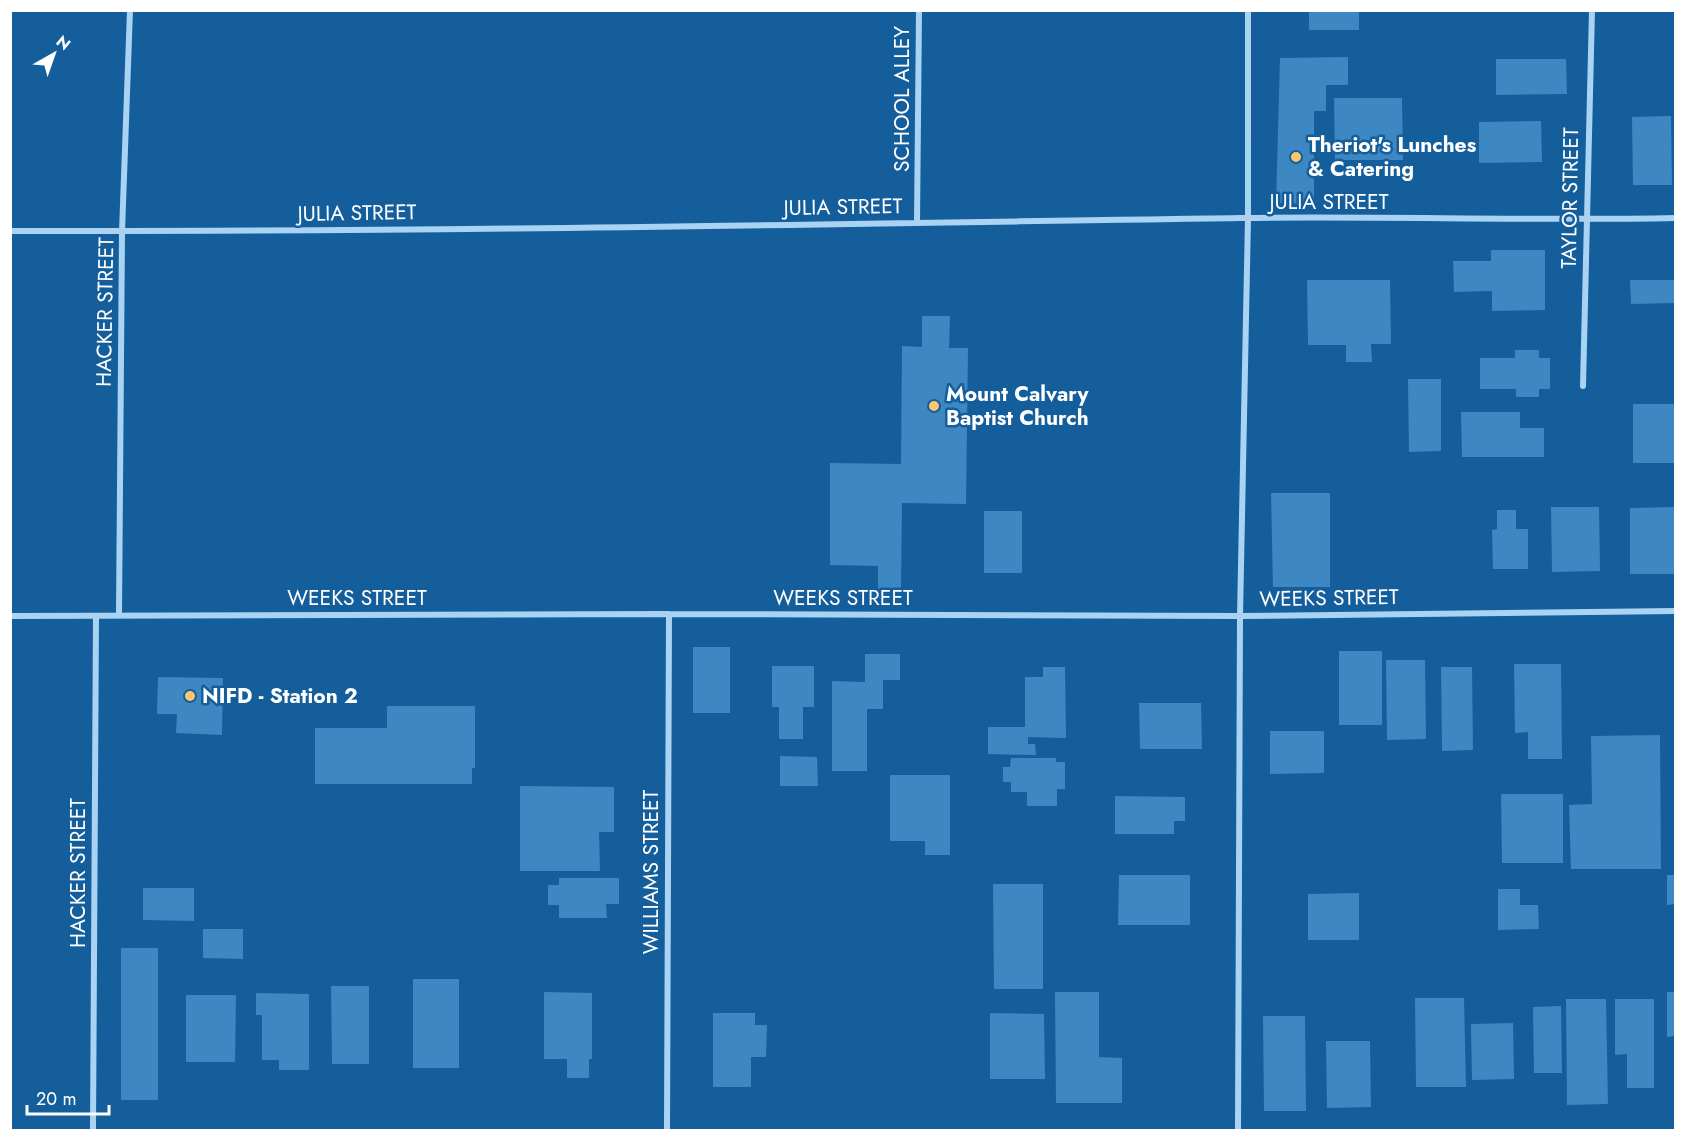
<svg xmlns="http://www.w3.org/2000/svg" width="1686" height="1141" viewBox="0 0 1686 1141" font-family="Jost,sans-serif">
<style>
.building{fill:#3d87c3}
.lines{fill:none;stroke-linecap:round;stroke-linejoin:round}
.street{stroke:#aad3f3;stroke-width:6}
.poi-dot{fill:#ffc56c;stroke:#145e9c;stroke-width:2}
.labels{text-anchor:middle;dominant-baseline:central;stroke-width:5;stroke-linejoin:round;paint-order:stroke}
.street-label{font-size:21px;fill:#fff;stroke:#145e9c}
.poi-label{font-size:21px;font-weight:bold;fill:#fff;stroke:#145e9c;text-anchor:start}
</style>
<rect width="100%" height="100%" fill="#145e9c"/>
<path class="building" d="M 1309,10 L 1359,10 L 1359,30 L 1309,30 Z
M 1348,57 L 1348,85 L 1326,85 L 1326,111 L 1314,111 L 1314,204 L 1276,203 L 1280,58 Z
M 1496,59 L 1566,59 L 1567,94 L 1496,95 Z
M 1334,98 L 1402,98 L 1403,160 L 1335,160 Z
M 1671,116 L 1672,185 L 1633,185 L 1632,117 Z
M 1541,121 L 1542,162 L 1479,163 L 1479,122 Z
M 1491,250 L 1545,250 L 1545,310 L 1492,311 L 1492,291 L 1454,292 L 1453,261 L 1491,261 Z
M 1307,280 L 1390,280 L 1391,344 L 1371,344 L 1372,362 L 1346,362 L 1346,345 L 1308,345 Z
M 1630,280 L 1676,280 L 1676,303 L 1631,304 Z
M 922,316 L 950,316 L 949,348 L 968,348 L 966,504 L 902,503 L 901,589 L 878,589 L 878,566 L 830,565 L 830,463 L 901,464 L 902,346 L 922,347 Z
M 1515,350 L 1539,350 L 1539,358 L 1550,358 L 1550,389 L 1539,389 L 1539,397 L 1516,397 L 1516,389 L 1480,389 L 1480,358 L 1515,358 Z
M 1408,379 L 1441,379 L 1441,451 L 1409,452 Z
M 1633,404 L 1676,404 L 1676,463 L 1633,463 Z
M 1461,412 L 1520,412 L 1520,428 L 1544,428 L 1544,457 L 1462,457 Z
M 1271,493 L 1330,493 L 1330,587 L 1273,587 Z
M 1551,507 L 1599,507 L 1600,571 L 1552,572 Z
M 1676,507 L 1676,574 L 1630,574 L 1630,508 Z
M 1497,510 L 1516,510 L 1516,529 L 1528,529 L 1528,569 L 1493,569 L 1492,530 L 1497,529 Z
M 984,511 L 1022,511 L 1022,573 L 984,573 Z
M 693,647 L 730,647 L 730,713 L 693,713 Z
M 1339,651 L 1382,651 L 1382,725 L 1339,725 Z
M 865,654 L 900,654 L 900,680 L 883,680 L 883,709 L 867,709 L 867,771 L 832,771 L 832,681 L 865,682 Z
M 1386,660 L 1425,660 L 1426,739 L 1387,740 Z
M 1514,664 L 1561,664 L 1562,759 L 1528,759 L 1528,732 L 1515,733 Z
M 772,666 L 814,666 L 814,707 L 803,707 L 803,739 L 779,739 L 779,707 L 772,707 Z
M 1043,667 L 1065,667 L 1066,738 L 1028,737 L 1028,744 L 1035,744 L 1036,755 L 988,754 L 988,727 L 1025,727 L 1025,677 L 1043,677 Z
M 1441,667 L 1472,667 L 1473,750 L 1442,751 Z
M 158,677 L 223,678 L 222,735 L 176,733 L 177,714 L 157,714 Z
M 1139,703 L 1201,703 L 1202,749 L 1140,749 Z
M 387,706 L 475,706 L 475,768 L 472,768 L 472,784 L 315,784 L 315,728 L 387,728 Z
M 1270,731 L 1324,731 L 1324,773 L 1270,774 Z
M 1660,735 L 1661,869 L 1571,869 L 1569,805 L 1592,804 L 1591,736 Z
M 780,756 L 817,757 L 818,786 L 780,786 Z
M 1011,758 L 1056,758 L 1056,762 L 1065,762 L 1065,789 L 1057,789 L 1057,806 L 1027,806 L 1027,792 L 1011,792 L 1011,782 L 1003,782 L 1003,767 L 1010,767 Z
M 890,775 L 950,775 L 950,855 L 925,855 L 925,841 L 890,841 Z
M 520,786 L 614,787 L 614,832 L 599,832 L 600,871 L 520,871 Z
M 1501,794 L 1563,794 L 1563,863 L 1502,863 Z
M 1115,796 L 1185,797 L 1185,821 L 1174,821 L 1174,834 L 1115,834 Z
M 1119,875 L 1190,875 L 1190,925 L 1118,925 Z
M 1667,875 L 1676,875 L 1676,904 L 1667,905 Z
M 559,878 L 619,878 L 619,904 L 606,904 L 607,918 L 559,918 L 559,905 L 548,905 L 548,885 L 559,885 Z
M 993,884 L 1043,884 L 1043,989 L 994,989 Z
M 143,888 L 194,888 L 194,921 L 143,920 Z
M 1498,889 L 1520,889 L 1520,905 L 1538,905 L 1539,929 L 1498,930 Z
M 1359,893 L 1359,940 L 1308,940 L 1308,894 Z
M 203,929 L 243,929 L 243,959 L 203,958 Z
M 121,948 L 158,948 L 158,1100 L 121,1100 Z
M 413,979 L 459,979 L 459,1068 L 413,1068 Z
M 331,986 L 369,986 L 369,1064 L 332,1064 Z
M 544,992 L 592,993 L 592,1059 L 589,1059 L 589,1078 L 567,1078 L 567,1059 L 544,1059 Z
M 1055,992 L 1099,992 L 1099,1057 L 1122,1058 L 1122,1103 L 1056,1103 Z
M 1667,992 L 1676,992 L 1676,1036 L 1667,1037 Z
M 256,993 L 309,994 L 309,1070 L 279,1070 L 279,1060 L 262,1060 L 262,1015 L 256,1015 Z
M 186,995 L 236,995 L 235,1062 L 186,1062 Z
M 1415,998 L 1464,998 L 1466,1087 L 1416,1087 Z
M 1566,999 L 1606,999 L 1608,1104 L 1567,1105 Z
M 1615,999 L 1654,999 L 1654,1088 L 1627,1088 L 1627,1054 L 1615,1055 Z
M 1561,1006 L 1562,1073 L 1534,1073 L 1533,1007 Z
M 713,1013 L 755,1013 L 755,1025 L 767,1025 L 766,1057 L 751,1057 L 751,1087 L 713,1087 Z
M 990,1013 L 1044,1014 L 1045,1079 L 990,1079 Z
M 1263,1016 L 1305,1016 L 1306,1111 L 1264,1111 Z
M 1513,1023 L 1514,1079 L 1472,1080 L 1471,1024 Z
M 1326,1041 L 1370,1041 L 1371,1107 L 1327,1108 Z"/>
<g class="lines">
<path class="street" d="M 917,223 L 919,10
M 10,231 C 420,232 831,224 1240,218 C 1385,216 1530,221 1676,218
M 1583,386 L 1592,10
M 119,614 L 122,232 L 130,10
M 10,616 L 669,614 L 1240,616 L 1676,611
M 93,1130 L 96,616
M 667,1130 L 669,614
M 1238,1130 L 1240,616 L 1248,218 L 1248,10"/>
</g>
<g class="poi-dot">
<circle cx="1296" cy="157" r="6"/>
<circle cx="934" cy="406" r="6"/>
<circle cx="190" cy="696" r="6"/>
</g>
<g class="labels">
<g class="street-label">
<text transform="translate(902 99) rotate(-90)">SCHOOL ALLEY</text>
<text transform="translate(1570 198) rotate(-89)">TAYLOR STREET</text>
<text x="1329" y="202">JULIA STREET</text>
<text transform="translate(843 207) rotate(-1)">JULIA STREET</text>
<text transform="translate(357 213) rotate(-1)">JULIA STREET</text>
<text transform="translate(105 312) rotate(-89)">HACKER STREET</text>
<text x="357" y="598">WEEKS STREET</text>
<text x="843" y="598">WEEKS STREET</text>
<text transform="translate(1329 598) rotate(-1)">WEEKS STREET</text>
<text transform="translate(651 872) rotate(-90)">WILLIAMS STREET</text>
<text transform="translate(78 873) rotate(-90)">HACKER STREET</text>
</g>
<g class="poi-label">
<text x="1308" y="145">Theriot's Lunches<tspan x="1308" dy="24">&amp; Catering</tspan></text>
<text x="946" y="394">Mount Calvary<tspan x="946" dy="24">Baptist Church</tspan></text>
<text x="202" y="696">NIFD - Station 2</text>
</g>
</g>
<rect width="1686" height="1141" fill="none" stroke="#ffffff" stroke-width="24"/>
<g transform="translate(54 54) rotate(40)" stroke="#145e9c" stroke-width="4.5" paint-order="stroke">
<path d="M0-4.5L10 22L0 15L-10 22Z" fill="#ffffff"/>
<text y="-9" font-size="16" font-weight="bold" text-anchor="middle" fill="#ffffff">N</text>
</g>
<path d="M27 1105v9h82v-9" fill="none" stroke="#ffffff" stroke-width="3"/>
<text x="36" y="1105" font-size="18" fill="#ffffff" stroke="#145e9c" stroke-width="4.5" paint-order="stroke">20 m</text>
</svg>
